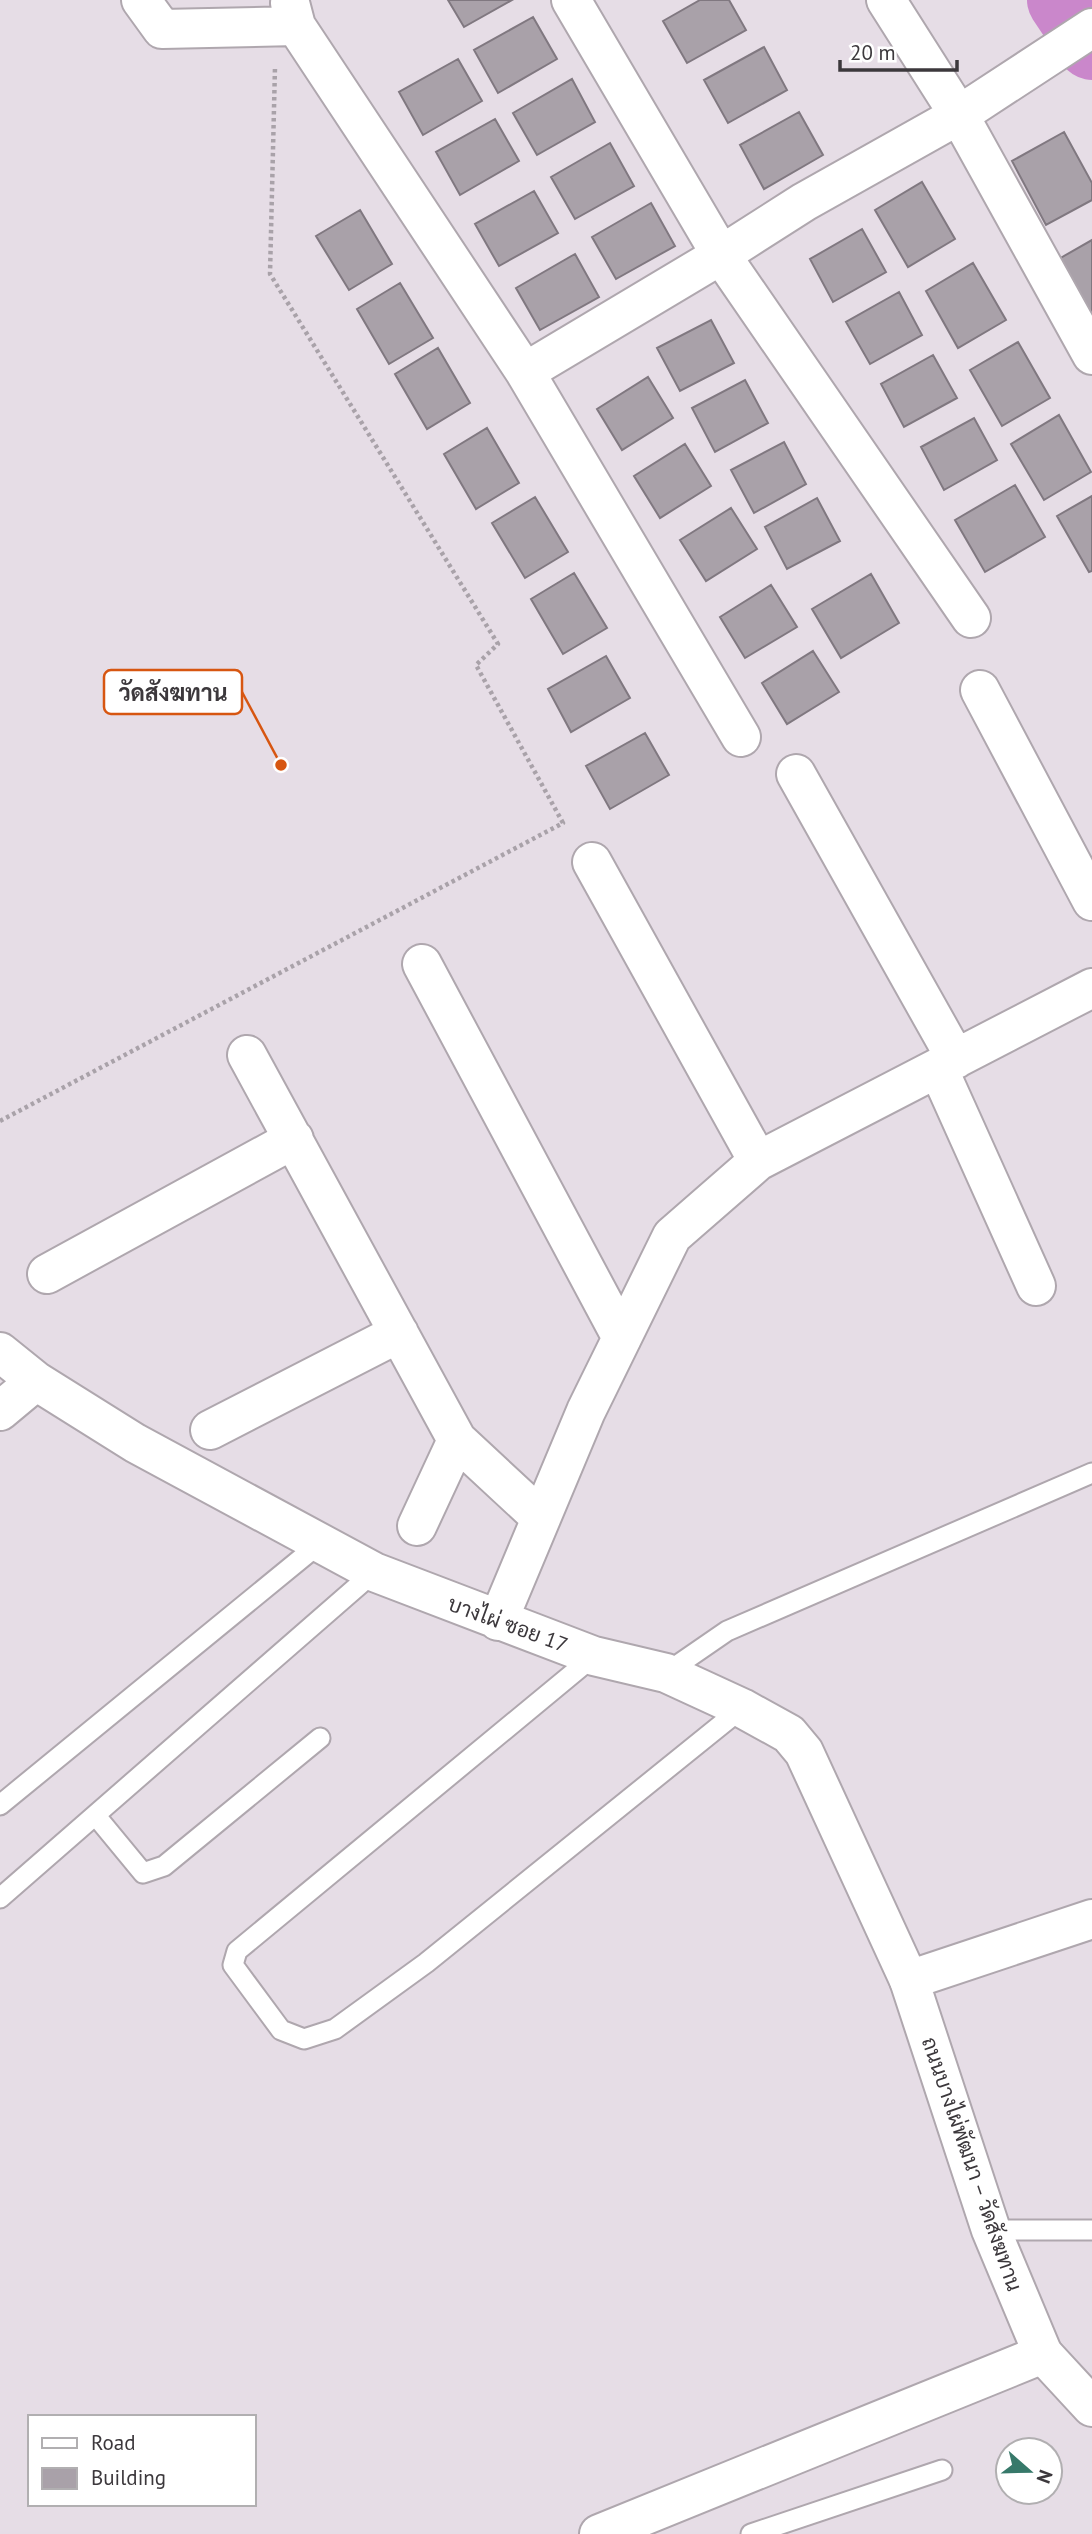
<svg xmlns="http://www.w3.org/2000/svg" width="1092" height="2534" viewBox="0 0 1092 2534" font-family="'PT Sans',Sarabun,sans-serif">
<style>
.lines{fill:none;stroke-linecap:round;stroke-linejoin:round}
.river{stroke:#ca87cb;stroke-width:70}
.building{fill:#a9a1a9;stroke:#807880;stroke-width:2}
.service-casing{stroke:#afa7ae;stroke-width:23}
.minor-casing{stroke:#afa7ae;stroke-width:42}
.tertiary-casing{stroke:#afa7ae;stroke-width:42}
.path{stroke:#a9a2a9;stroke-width:4.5;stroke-dasharray:3.5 3.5;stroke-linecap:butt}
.service{stroke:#fff;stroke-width:19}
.minor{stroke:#fff;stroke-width:38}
.tertiary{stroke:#fff;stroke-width:38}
.labels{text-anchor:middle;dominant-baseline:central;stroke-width:6;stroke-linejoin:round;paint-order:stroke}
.street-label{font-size:21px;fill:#3c383c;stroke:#fff}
.leader{fill:none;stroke:#d75611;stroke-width:2.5}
.callout-dot{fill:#d75611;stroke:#fff;stroke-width:2.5}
.callout{fill:#fff;stroke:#d75611;stroke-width:2.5}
.callout-label{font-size:23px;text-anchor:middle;font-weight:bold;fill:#3c383c}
</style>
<rect width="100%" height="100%" fill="#e6dde6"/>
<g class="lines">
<path class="river" d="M 1062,0 L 1092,45"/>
</g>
<path class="building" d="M 448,0 L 512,0 L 464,27 Z
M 700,0 L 729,0 L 746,30 L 687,63 L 663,21 Z
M 533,17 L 557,59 L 498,93 L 474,50 Z
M 764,47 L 787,90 L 728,123 L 704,80 Z
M 458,59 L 482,101 L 423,135 L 399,92 Z
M 572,79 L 595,122 L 537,155 L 513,113 Z
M 799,112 L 823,155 L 764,189 L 740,145 Z
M 495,119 L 519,161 L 460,195 L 436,152 Z
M 1064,132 L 1092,183 L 1092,200 L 1046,225 L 1012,161 Z
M 610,143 L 634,186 L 575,219 L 551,177 Z
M 922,182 L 955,239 L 908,267 L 875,210 Z
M 534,191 L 558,233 L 499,266 L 475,224 Z
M 651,203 L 675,246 L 616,279 L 592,237 Z
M 360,210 L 392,264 L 349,290 L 316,236 Z
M 862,229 L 886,272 L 833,302 L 810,259 Z
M 1092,240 L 1092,322 L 1057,260 Z
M 575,254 L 599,297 L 540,330 L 516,288 Z
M 973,263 L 1006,320 L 958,348 L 926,291 Z
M 400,283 L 433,338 L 389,364 L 357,309 Z
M 899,292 L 922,335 L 870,364 L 846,322 Z
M 711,320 L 734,363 L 680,391 L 657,348 Z
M 1018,342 L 1050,398 L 1002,426 L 970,370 Z
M 438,348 L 470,403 L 427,429 L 395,374 Z
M 933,355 L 957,398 L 904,427 L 881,384 Z
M 648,377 L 673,418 L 622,450 L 597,409 Z
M 745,380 L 768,423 L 715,452 L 692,408 Z
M 1059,415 L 1091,472 L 1044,500 L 1011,444 Z
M 974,418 L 997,460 L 944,490 L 921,447 Z
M 487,428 L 519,483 L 476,509 L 444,454 Z
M 784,442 L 806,484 L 754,513 L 731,470 Z
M 685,444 L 711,486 L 660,518 L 634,476 Z
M 1015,485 L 1045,537 L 985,572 L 955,520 Z
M 1092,496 L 1092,571 L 1089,572 L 1057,516 Z
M 535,497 L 568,552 L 525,578 L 492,523 Z
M 817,498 L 840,541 L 787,569 L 765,527 Z
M 731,508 L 757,549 L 706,581 L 680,540 Z
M 574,573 L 607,628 L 563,654 L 531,599 Z
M 871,574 L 899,623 L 841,658 L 812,609 Z
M 771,585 L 797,627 L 745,658 L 720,617 Z
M 813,651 L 839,692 L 787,724 L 762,683 Z
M 606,656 L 630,698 L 571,732 L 548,689 Z
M 645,733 L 669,775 L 610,809 L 586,766 Z"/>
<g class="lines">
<defs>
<path id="service" d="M 594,1656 L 237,1951 L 233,1965 L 281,2030 L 304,2039 L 335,2029 L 426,1963 L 742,1708
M 666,1673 L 727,1631 L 1092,1473
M 0,1805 L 319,1544
M 96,1816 L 143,1873 L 164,1866 L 320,1738
M 0,1898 L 374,1572
M 991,2230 L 1092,2230
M 751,2534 L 942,2470"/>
<path id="minor" d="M 141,0 L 162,29 L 296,26 L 290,3
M 571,0 L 721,255 L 971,618
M 886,0 L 959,115 L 1092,355
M 296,26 L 525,372 L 741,737
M 525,372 L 721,255 L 804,202 L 959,115 L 1092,28
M 980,690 L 1092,901
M 796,774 L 956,1059
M 592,862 L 758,1161
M 422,964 L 622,1338
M 247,1055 L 457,1440 L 541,1518
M 938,1068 L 1036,1286
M 47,1274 L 294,1139
M 0,1352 L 36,1381 L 135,1443 L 374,1572 L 594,1656 L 666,1673 L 742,1708 L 789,1734 L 804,1752 L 909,1980
M 0,1411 L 36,1381
M 210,1430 L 399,1333
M 417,1526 L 457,1440
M 498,1621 L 586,1411 L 672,1236 L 758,1161 L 1092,988
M 1043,2354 L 1092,2407"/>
<path id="tertiary" d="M 599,2534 L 1043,2354 L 991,2230 L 909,1980 L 1092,1919"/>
</defs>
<use href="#service" class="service-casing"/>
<use href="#minor" class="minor-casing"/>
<use href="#tertiary" class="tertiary-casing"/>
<path class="path" d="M 0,1121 L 563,823 L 476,665 L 498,644 L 270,274 L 275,67"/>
<use href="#service" class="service"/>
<use href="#minor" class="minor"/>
<use href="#tertiary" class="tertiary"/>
</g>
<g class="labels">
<g class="street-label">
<text transform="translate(508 1624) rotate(20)">บางไผ่ ซอย 17</text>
<text transform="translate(972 2164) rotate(71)">ถนนบางไผ่พัฒนา – วัดสังฆทาน</text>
</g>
</g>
<path class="leader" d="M281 765L242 692"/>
<circle class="callout-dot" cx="281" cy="765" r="7"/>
<rect class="callout" x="104" y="670" width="138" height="44" rx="7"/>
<g class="callout-label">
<text x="173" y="701">วัดสังฆทาน</text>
</g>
<rect x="28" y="2415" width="228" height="91" fill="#ffffff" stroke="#b1afb1" stroke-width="2"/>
<rect x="42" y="2438" width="35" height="10" fill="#ffffff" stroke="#b1afb1" stroke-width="2"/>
<text x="91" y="2450" font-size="21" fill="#3c383c">Road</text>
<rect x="42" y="2468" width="35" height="21" fill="#a9a1a9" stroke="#b1afb1" stroke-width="2"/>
<text x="91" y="2485" font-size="21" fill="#3c383c">Building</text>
<g transform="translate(1029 2471) rotate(110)"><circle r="33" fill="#ffffff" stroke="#b1afb1" stroke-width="2"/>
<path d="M0-5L12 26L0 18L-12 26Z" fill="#37796a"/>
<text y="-10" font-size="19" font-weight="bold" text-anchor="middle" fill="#3c383c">N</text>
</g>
<path d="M840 60v10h117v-10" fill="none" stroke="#3c383c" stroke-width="3.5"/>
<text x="850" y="60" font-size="21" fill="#3c383c" stroke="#ffffff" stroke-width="5" paint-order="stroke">20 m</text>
</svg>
